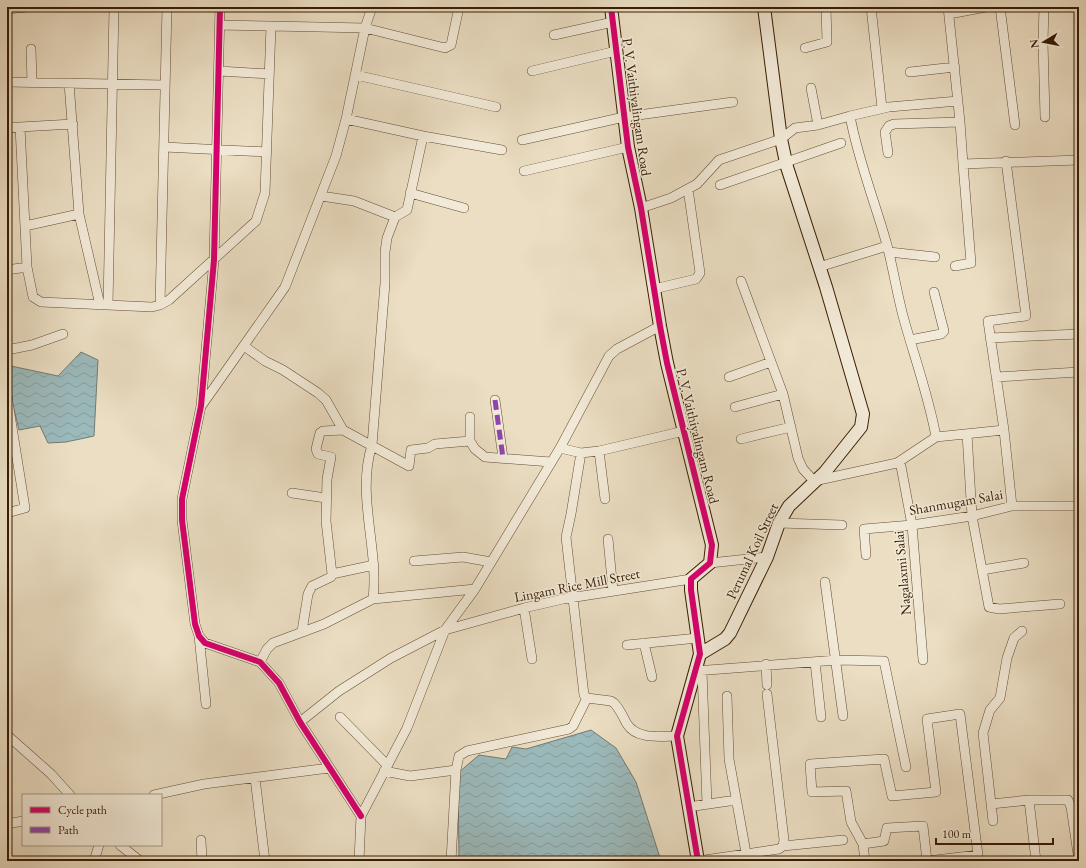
<svg xmlns="http://www.w3.org/2000/svg" width="1086" height="868" viewBox="0 0 1086 868" font-family="'EB Garamond',serif">
<style>
.water{fill:url(#water-waves);stroke:#737b72}
.lines{fill:none;stroke-linecap:round;stroke-linejoin:round}
.street-casing{stroke:#654c34;stroke-width:10}
.secondary-casing{stroke:#381c04;stroke-width:14}
.street{stroke:#f2ead8;stroke-width:9}
.secondary{stroke:#f2ead8;stroke-width:12}
.quiet{stroke:#8e44ad;stroke-width:5;stroke-dasharray:10 5;stroke-linecap:butt}
.cycleway-casing{stroke:#f2ead8;stroke-width:8}
.cycleway{stroke:#d6006c;stroke-width:6}
.labels{text-anchor:middle;dominant-baseline:central;stroke-width:3;stroke-linejoin:round;paint-order:stroke}
.street-label{font-size:14px;fill:#381c04;stroke:#f2ead8}
</style>
<defs>
<pattern id="water-waves" width="16" height="10" patternUnits="userSpaceOnUse"><rect width="16" height="10" fill="#9bbabc"/><path d="M0 5q4-4 8 0t8 0" fill="none" stroke="#869fa0"/></pattern>
</defs>
<rect width="100%" height="100%" fill="#ebdec3"/>
<filter id="stains"><feTurbulence type="fractalNoise" baseFrequency=".005" numOctaves="4"/><feColorMatrix values="0 0 0 0 .2 0 0 0 0 .09 0 0 0 0 .02 0 0 0 .5 -.17"/></filter>
<radialGradient id="worn" r=".72"><stop offset=".6" stop-color="#630" stop-opacity="0"/><stop offset="1" stop-color="#630" stop-opacity=".3"/></radialGradient>
<path class="water" d="M 81,352 L 98,360 L 94,436 L 66,442 L 48,443 L 40,426 L 19,430 L 7,380 L 11,366 L 58,376 Z
M 591,730 L 616,748 L 636,782 L 661,861 L 459,861 L 458,773 L 479,755 L 506,759 L 512,747 L 526,749 Z"/>
<g class="lines">
<defs>
<path id="street" d="M 220,7 L 214,260 L 201,406 L 182,499 L 182,520 L 195,624 L 199,636 L 205,643 L 260,662 L 279,683 L 300,722 L 361,816
M 871,7 L 882,108
M 948,7 L 960,122 L 963,164 L 1079,160
M 1000,7 L 1015,125
M 1044,7 L 1043,42 L 1045,117
M 7,9 L 27,7
M 949,14 L 986,7
M 220,25 L 271,26
M 554,35 L 613,22
M 805,48 L 827,42 L 826,7
M 31,49 L 32,82
M 219,71 L 269,74
M 532,71 L 616,51
M 910,72 L 955,67
M 356,75 L 496,107
M 7,82 L 165,85
M 69,83 L 79,214 L 100,305
M 811,88 L 818,125
M 850,116 L 889,107 L 958,101
M 346,119 L 423,136 L 502,150
M 20,127 L 73,124
M 7,128 L 20,127 L 27,267 L 33,297 L 41,302 L 152,307 L 160,305 L 169,300 L 256,221 L 265,193 L 271,26 L 365,28 L 445,48 L 451,45 L 459,7
M 522,140 L 624,117 L 733,102
M 164,147 L 267,152
M 888,153 L 885,132 L 889,126 L 894,124 L 960,122
M 1006,161 L 1026,316 L 988,321 L 1004,430 L 1012,506
M 524,171 L 628,147
M 720,185 L 841,143
M 410,193 L 464,208
M 641,208 L 671,198 L 697,184 L 719,160 L 781,139 L 795,128 L 818,125 L 850,116 C 858,160 875,202 887,245 C 893,268 897,293 903,316 C 914,356 929,397 936,437
M 395,217 L 407,210 L 423,136
M 25,226 L 79,214
M 889,252 L 935,257
M 955,266 L 971,263 L 963,164
M 819,267 L 887,246
M 7,270 L 27,267
M 741,281 L 783,394 L 798,458 L 803,469 L 814,481 L 897,463 L 936,437 L 1004,430
M 654,289 L 696,279 L 700,273 L 688,189
M 108,305 L 114,7
M 160,305 L 167,7
M 990,338 L 1079,334
M 910,340 L 941,334 L 944,331 L 934,292
M 244,346 L 265,361 L 283,370 L 318,393 L 326,400 L 343,430 L 409,466 L 411,450 L 428,448 L 435,444 L 470,441
M 7,350 L 32,345 L 63,334
M 729,377 L 771,362
M 996,377 L 1079,372
M 7,396 L 25,508 L 7,513
M 495,400 L 503,458
M 202,405 L 285,287 L 336,156 L 346,119 L 365,28 L 372,7
M 735,407 L 783,394
M 470,417 L 470,441 L 475,449 L 485,457 L 551,462
M 967,434 L 972,516 L 989,607 L 999,609 L 1060,604
M 741,439 L 791,427
M 560,448 L 581,453 L 599,451 L 684,431
M 599,451 L 605,499
M 581,453 L 571,514 L 566,537 L 584,695 L 587,698 L 611,701 L 614,703 C 620,709 623,717 627,724 C 637,740 661,736 677,736
M 900,461 L 912,525 L 923,660
M 292,493 L 326,498
M 779,523 L 842,525
M 608,539 L 613,591
M 866,555 L 864,529 L 912,525 L 972,516 L 1012,506 L 1079,506
M 414,561 L 463,557 L 491,562
M 710,563 L 767,557
M 982,570 L 1024,563
M 332,574 L 374,565
M 825,582 L 843,716
M 373,599 L 475,589
M 524,608 L 532,659
M 302,631 L 308,594 L 312,586 L 331,577 L 332,574 L 326,521 L 327,479 L 331,457 L 318,454 L 316,449 L 320,433 L 323,431 L 343,430
M 199,636 L 206,704
M 644,643 L 652,677
M 627,645 L 698,638
M 260,662 L 267,649 L 273,643 L 324,624 L 373,599 C 379,548 356,495 372,445 L 385,283 L 385,252 L 387,238 L 395,217 L 354,201 L 321,196
M 815,662 L 821,717
M 766,664 L 767,685
M 695,671 L 837,660 L 884,661 L 906,767
M 702,671 L 707,804
M 767,694 L 784,840 L 783,846
M 727,696 L 729,759 L 746,853
M 340,717 L 387,765
M 300,722 L 339,691 L 391,658 L 445,630 L 524,608 L 563,599 L 691,579
M 7,735 L 51,774 L 70,795
M 384,771 L 410,776 L 456,770
M 255,778 L 265,861
M 154,795 L 204,784 L 329,768
M 1029,800 L 1036,861
M 991,804 L 1029,800 L 1068,800 L 1071,807 L 1079,861
M 688,807 L 736,800
M 993,821 L 983,733 L 990,710 L 1000,698 L 1007,658 L 1014,638 L 1022,631
M 7,824 L 23,821
M 201,840 L 202,861
M 863,844 L 884,841 L 887,828 L 923,826 L 927,861 L 978,855 L 960,714 L 927,719 L 936,792 L 892,796 L 884,759 L 810,764 L 812,792 L 846,791 L 851,822 L 863,844 L 865,861
M 120,845 L 140,861
M 94,861 L 99,845
M 359,861 L 361,816 L 407,728 L 445,630 L 475,589 L 560,448 L 609,356 L 617,349 L 660,326
M 451,861 L 456,770 L 459,756 L 467,751 L 569,729 L 573,726 L 587,698
M 698,861 L 779,849 L 783,846 L 843,840"/>
<path id="secondary" d="M 611,7 L 628,147 L 641,208 L 660,326 L 667,363 L 712,545 L 710,563 L 691,579 L 691,590 L 700,654 L 677,736 L 698,861
M 700,654 L 725,639 L 730,633 L 767,557 L 779,523 L 789,506 L 825,472 L 861,427 L 863,414 L 826,287 L 787,167 L 781,139 L 764,7"/>
</defs>
<use href="#street" class="street-casing"/>
<use href="#secondary" class="secondary-casing"/>
<use href="#street" class="street"/>
<use href="#secondary" class="secondary"/>
<path class="quiet" d="M 495,400 L 503,458"/>
<defs>
<path id="cycleway" d="M 220,7 L 214,260 L 201,406 L 182,499 L 182,520 L 195,624 L 199,636 L 205,643 L 260,662 L 279,683 L 300,722 L 361,816
M 611,7 L 628,147 L 641,208 L 660,326 L 667,363 L 712,545 L 710,563 L 691,579 L 691,590 L 700,654 L 677,736 L 698,861"/>
</defs>
<use href="#cycleway" class="cycleway-casing"/>
<use href="#cycleway" class="cycleway"/>
</g>
<g class="labels">
<g class="street-label">
<text transform="translate(637 107) rotate(82)">P. V. Vaithiyalingam Road</text>
<text transform="translate(698 436) rotate(76)">P. V. Vaithiyalingam Road</text>
<text transform="translate(956 502) rotate(-10)">Shanmugam Salai</text>
<text transform="translate(752 551) rotate(-65)">Perumal Koil Street</text>
<text transform="translate(902 573) rotate(-95)">Nagalaxmi Salai</text>
<text transform="translate(577 585) rotate(-11)">Lingam Rice Mill Street</text>
</g>
</g>
<rect width="1086" height="868" fill="none" stroke="#ebdec3" stroke-width="24"/>
<rect x="8" y="8" width="1070" height="852" fill="none" stroke="#381c04" stroke-width="2"/>
<rect x="12" y="12" width="1062" height="844" fill="none" stroke="#381c04"/>
<rect x="22" y="794" width="140" height="52" fill="#f2ead8" stroke="#a89883"/>
<rect x="30" y="807" width="20" height="6" fill="#d6006c" stroke="#a89883"/>
<text x="58" y="814" font-size="12" fill="#381c04">Cycle path</text>
<rect x="30" y="827" width="20" height="6" fill="#8e44ad" stroke="#a89883"/>
<text x="58" y="834" font-size="12" fill="#381c04">Path</text>
<g transform="translate(1044 42) rotate(260)" stroke="#f2ead8" stroke-width="3" paint-order="stroke">
<path d="M0-3L7 15L0 10L-7 15Z" fill="#381c04"/>
<text y="-6" font-size="11" font-weight="bold" text-anchor="middle" fill="#381c04">N</text>
</g>
<path d="M936 838v6h117v-6" fill="none" stroke="#381c04" stroke-width="2"/>
<text x="942" y="838" font-size="12" fill="#381c04" stroke="#f2ead8" stroke-width="3" paint-order="stroke">100 m</text>
<rect width="100%" height="100%" filter="url(#stains)"/>
<rect width="100%" height="100%" fill="url(#worn)"/>
</svg>
